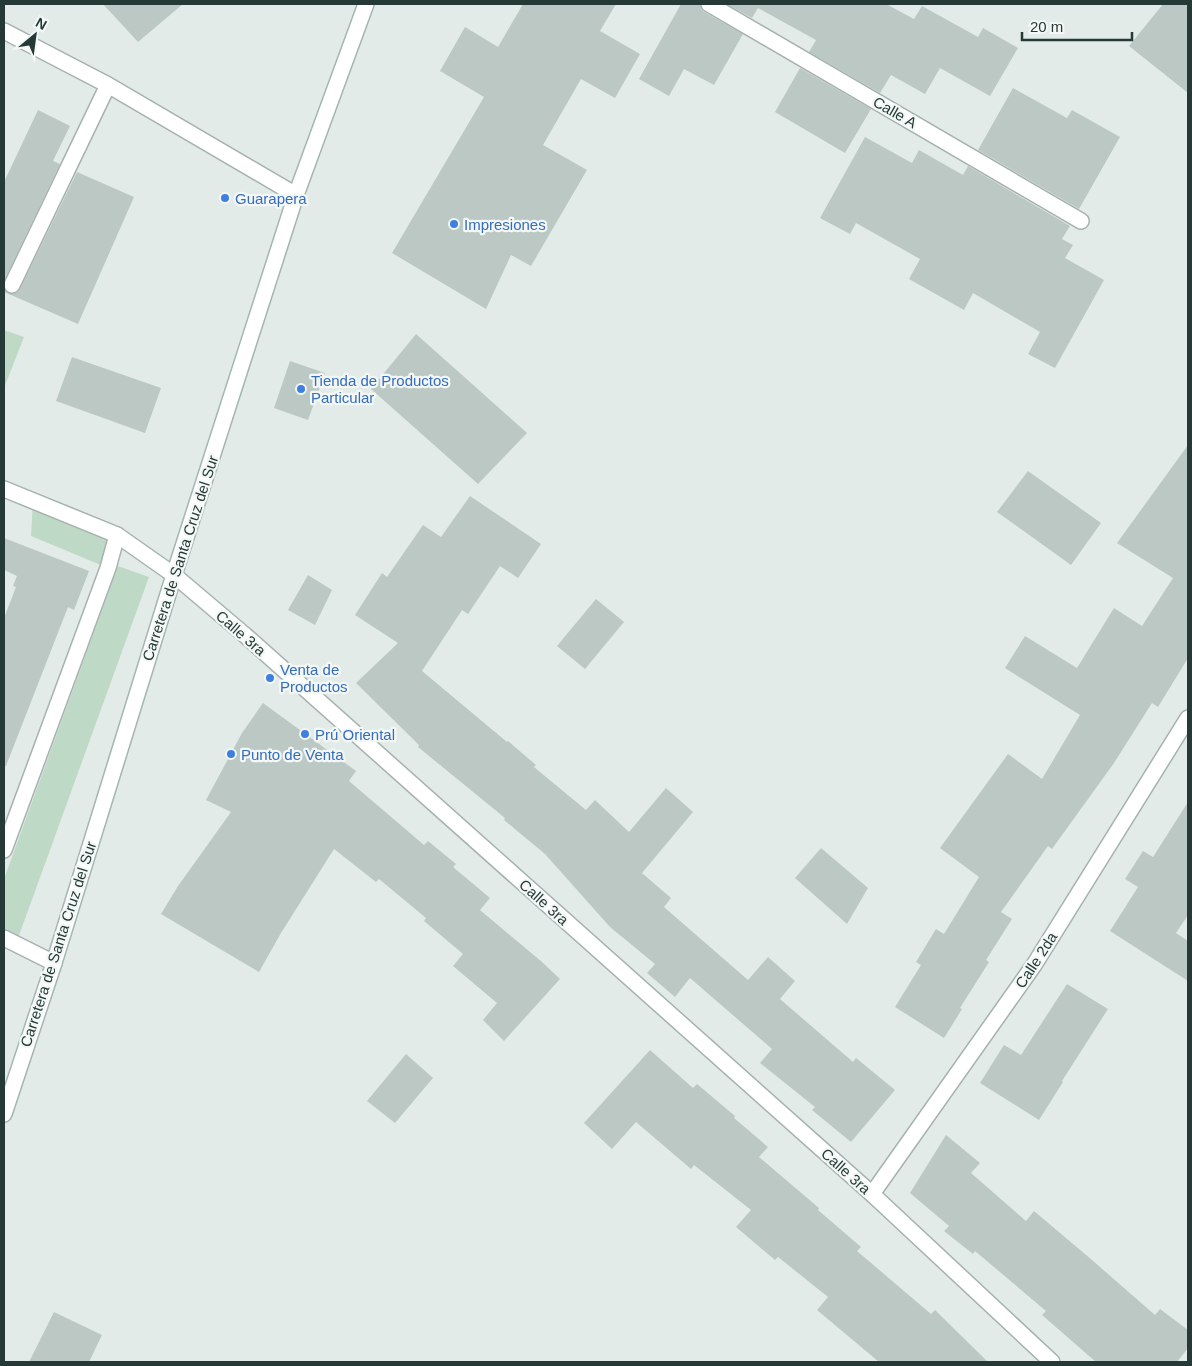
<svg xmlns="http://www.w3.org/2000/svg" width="1192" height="1366" viewBox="0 0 1192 1366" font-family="Helvetica,sans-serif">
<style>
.green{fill:#bedac7}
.building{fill:#bcc8c4}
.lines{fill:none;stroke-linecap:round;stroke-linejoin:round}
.service-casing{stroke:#a6b2af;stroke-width:18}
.minor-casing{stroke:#a6b2af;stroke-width:18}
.tertiary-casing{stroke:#a6b2af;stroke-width:18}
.secondary-casing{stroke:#a3b6b0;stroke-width:18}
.service{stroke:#fff;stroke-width:15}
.minor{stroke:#fff;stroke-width:15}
.tertiary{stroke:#fff;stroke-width:15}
.secondary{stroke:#fff;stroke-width:15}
.shop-dot{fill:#3f7fe0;stroke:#f3f8f6;stroke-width:2}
.labels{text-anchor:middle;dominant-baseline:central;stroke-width:4.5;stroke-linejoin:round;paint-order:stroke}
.street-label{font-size:15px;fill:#253a36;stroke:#f3f8f6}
.shop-label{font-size:15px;fill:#366cbe;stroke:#f3f8f6;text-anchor:start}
</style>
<rect width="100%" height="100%" fill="#e3ebe8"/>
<path class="green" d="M 4,330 L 24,337 L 4,388 Z
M 33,501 L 117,535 L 108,568 L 31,536 Z
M 118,566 L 149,577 L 17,941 L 4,934 L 4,879 Z"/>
<path class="building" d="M 103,4 L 183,4 L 138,42 Z
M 523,4 L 616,4 L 600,31 L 640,54 L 615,98 L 581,79 L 543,145 L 587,170 L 531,266 L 511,255 L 486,309 L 392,253 L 484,97 L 440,71 L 465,27 L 498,47 Z
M 681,4 L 700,4 L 701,8 L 704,12 L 743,34 L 714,85 L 684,69 L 669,96 L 639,79 Z
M 727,4 L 886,4 L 914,19 L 922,6 L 978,37 L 983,28 L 1018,48 L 990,96 L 940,68 L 925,94 L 891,75 L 880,93 L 809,52 L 816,40 L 758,8 L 752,18 Z
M 1163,4 L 1188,4 L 1188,93 L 1129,46 Z
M 800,68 L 871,109 L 845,153 L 775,112 Z
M 1013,88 L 1067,118 L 1072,110 L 1120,137 L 1079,209 L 978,150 Z
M 38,110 L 70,126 L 53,161 L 60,164 L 4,281 L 4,182 Z
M 865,137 L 912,163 L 919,150 L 963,175 L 968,166 L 1070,226 L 1062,239 L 1073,245 L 1065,258 L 1104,280 L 1055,368 L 1028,354 L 1040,332 L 973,293 L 964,310 L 909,279 L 920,259 L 856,223 L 850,234 L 820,218 Z
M 77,172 L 134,197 L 78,324 L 4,292 L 4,289 L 8,293 L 13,294 L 18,292 L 20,289 Z
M 416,334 L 527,433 L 478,484 L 371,389 Z
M 72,357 L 161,388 L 145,433 L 56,401 Z
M 290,361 L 325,373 L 308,420 L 274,408 Z
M 1188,445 L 1188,658 L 1158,707 L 1152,703 L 1114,763 L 1052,849 L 1048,846 L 1001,912 L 1012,919 L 986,960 L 989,962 L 960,1008 L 962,1009 L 944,1038 L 895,1007 L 921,965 L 916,962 L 936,929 L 944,934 L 979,877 L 940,848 L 1008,754 L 1042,779 L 1080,715 L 1005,668 L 1025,636 L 1077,668 L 1114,608 L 1142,626 L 1173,578 L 1117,543 Z
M 1028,471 L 1101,523 L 1071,565 L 997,512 Z
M 470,496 L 541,544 L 518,578 L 500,566 L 468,614 L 462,610 L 422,671 L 507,742 L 508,741 L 536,765 L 534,767 L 586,810 L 595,800 L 629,832 L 666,788 L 693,812 L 642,873 L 671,898 L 664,907 L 748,980 L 768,957 L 795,981 L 780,999 L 853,1062 L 856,1058 L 895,1090 L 851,1142 L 812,1110 L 815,1107 L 760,1063 L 772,1049 L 690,978 L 675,997 L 647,973 L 655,964 L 610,927 L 545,854 L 504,820 L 505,818 L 418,747 L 419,745 L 356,683 L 398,643 L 355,615 L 382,573 L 387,577 L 423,525 L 441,537 Z
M 4,538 L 89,571 L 74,610 L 68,607 L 6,766 L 4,766 L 4,618 L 16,587 L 13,586 L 17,576 L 4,570 Z
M 308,575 L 332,590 L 315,625 L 288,610 Z
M 596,599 L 624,622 L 585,669 L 557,646 Z
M 263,703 L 356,771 L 349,781 L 424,845 L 428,841 L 456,864 L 453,867 L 490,898 L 480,910 L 542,962 L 560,979 L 504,1041 L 483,1020 L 497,1003 L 453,966 L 463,954 L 424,921 L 426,918 L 379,879 L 376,882 L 334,849 L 281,933 L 259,972 L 161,914 L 178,886 L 231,812 L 206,800 L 242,733 Z
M 1188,802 L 1188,915 L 1176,933 L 1188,941 L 1188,981 L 1110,931 L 1138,887 L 1125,879 L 1143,851 L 1153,857 Z
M 821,848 L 868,888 L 847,924 L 795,878 Z
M 1067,984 L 1108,1009 L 1062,1081 L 1063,1082 L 1039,1120 L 980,1083 L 1004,1045 L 1021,1055 Z
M 650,1050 L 693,1088 L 697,1084 L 735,1116 L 734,1118 L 768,1147 L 759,1157 L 819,1208 L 818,1210 L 861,1247 L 857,1251 L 931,1314 L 935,1310 L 988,1362 L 879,1362 L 817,1310 L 828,1297 L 778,1257 L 775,1260 L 736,1227 L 751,1210 L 694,1165 L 691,1169 L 636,1122 L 612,1149 L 584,1123 Z
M 406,1054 L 433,1078 L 395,1123 L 367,1101 Z
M 946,1135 L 980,1163 L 971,1173 L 1026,1221 L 1034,1211 L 1092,1260 L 1155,1315 L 1160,1309 L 1188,1330 L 1188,1348 L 1177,1362 L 1096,1362 L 1042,1315 L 1046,1311 L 975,1251 L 973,1254 L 944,1231 L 949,1226 L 910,1193 Z
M 54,1312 L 102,1335 L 89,1362 L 29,1362 Z"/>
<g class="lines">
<defs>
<path id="service" d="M 4,31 L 108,85 L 296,195
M 12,285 L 108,85
M 4,850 L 108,568 L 117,535"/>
<path id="minor" d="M 709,4 L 1081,221
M 4,489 L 117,535 L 174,575
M 4,938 L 54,963
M 872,1194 L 1034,965 L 1188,718"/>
<path id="tertiary" d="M 174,575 L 246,636 L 872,1194 L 1052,1362"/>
<path id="secondary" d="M 4,1114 L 54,963 L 174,575 L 296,195 L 366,4"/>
</defs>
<use href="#service" class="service-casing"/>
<use href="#minor" class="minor-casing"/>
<use href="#tertiary" class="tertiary-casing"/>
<use href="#secondary" class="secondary-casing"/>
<use href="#service" class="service"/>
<use href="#minor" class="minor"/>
<use href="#tertiary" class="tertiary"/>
<use href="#secondary" class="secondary"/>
</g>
<g class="shop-dot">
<circle cx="225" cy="198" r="5"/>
<circle cx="454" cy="224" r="5"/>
<circle cx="301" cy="389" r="5"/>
<circle cx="270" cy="678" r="5"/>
<circle cx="305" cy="734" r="5"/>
<circle cx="231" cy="754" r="5"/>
</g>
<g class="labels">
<g class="street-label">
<text transform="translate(895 112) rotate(30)">Calle A</text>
<text transform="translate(180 558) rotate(-72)">Carretera de Santa Cruz del Sur</text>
<text transform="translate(241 633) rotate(41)">Calle 3ra</text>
<text transform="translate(544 902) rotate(42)">Calle 3ra</text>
<text transform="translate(58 944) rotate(-72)">Carretera de Santa Cruz del Sur</text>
<text transform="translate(1036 960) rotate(-57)">Calle 2da</text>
<text transform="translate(846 1171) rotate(42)">Calle 3ra</text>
</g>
<g class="shop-label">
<text x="235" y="198">Guarapera</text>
<text x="464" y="224">Impresiones</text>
<text x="311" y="380">Tienda de Productos<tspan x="311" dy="17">Particular</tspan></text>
<text x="280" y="669">Venta de<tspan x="280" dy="17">Productos</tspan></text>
<text x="315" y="734">Prú Oriental</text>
<text x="241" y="754">Punto de Venta</text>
</g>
</g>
<rect width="1192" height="1366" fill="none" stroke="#253a36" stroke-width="10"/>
<g transform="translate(35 35) rotate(29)" stroke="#f3f8f6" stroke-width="4" paint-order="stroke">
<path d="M0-4L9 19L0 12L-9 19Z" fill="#253a36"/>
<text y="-8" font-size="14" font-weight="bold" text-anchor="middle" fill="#253a36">N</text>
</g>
<path d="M1022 32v8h110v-8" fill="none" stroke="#253a36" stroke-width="2.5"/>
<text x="1030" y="32" font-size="15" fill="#253a36" stroke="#f3f8f6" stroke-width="4" paint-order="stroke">20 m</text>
</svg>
